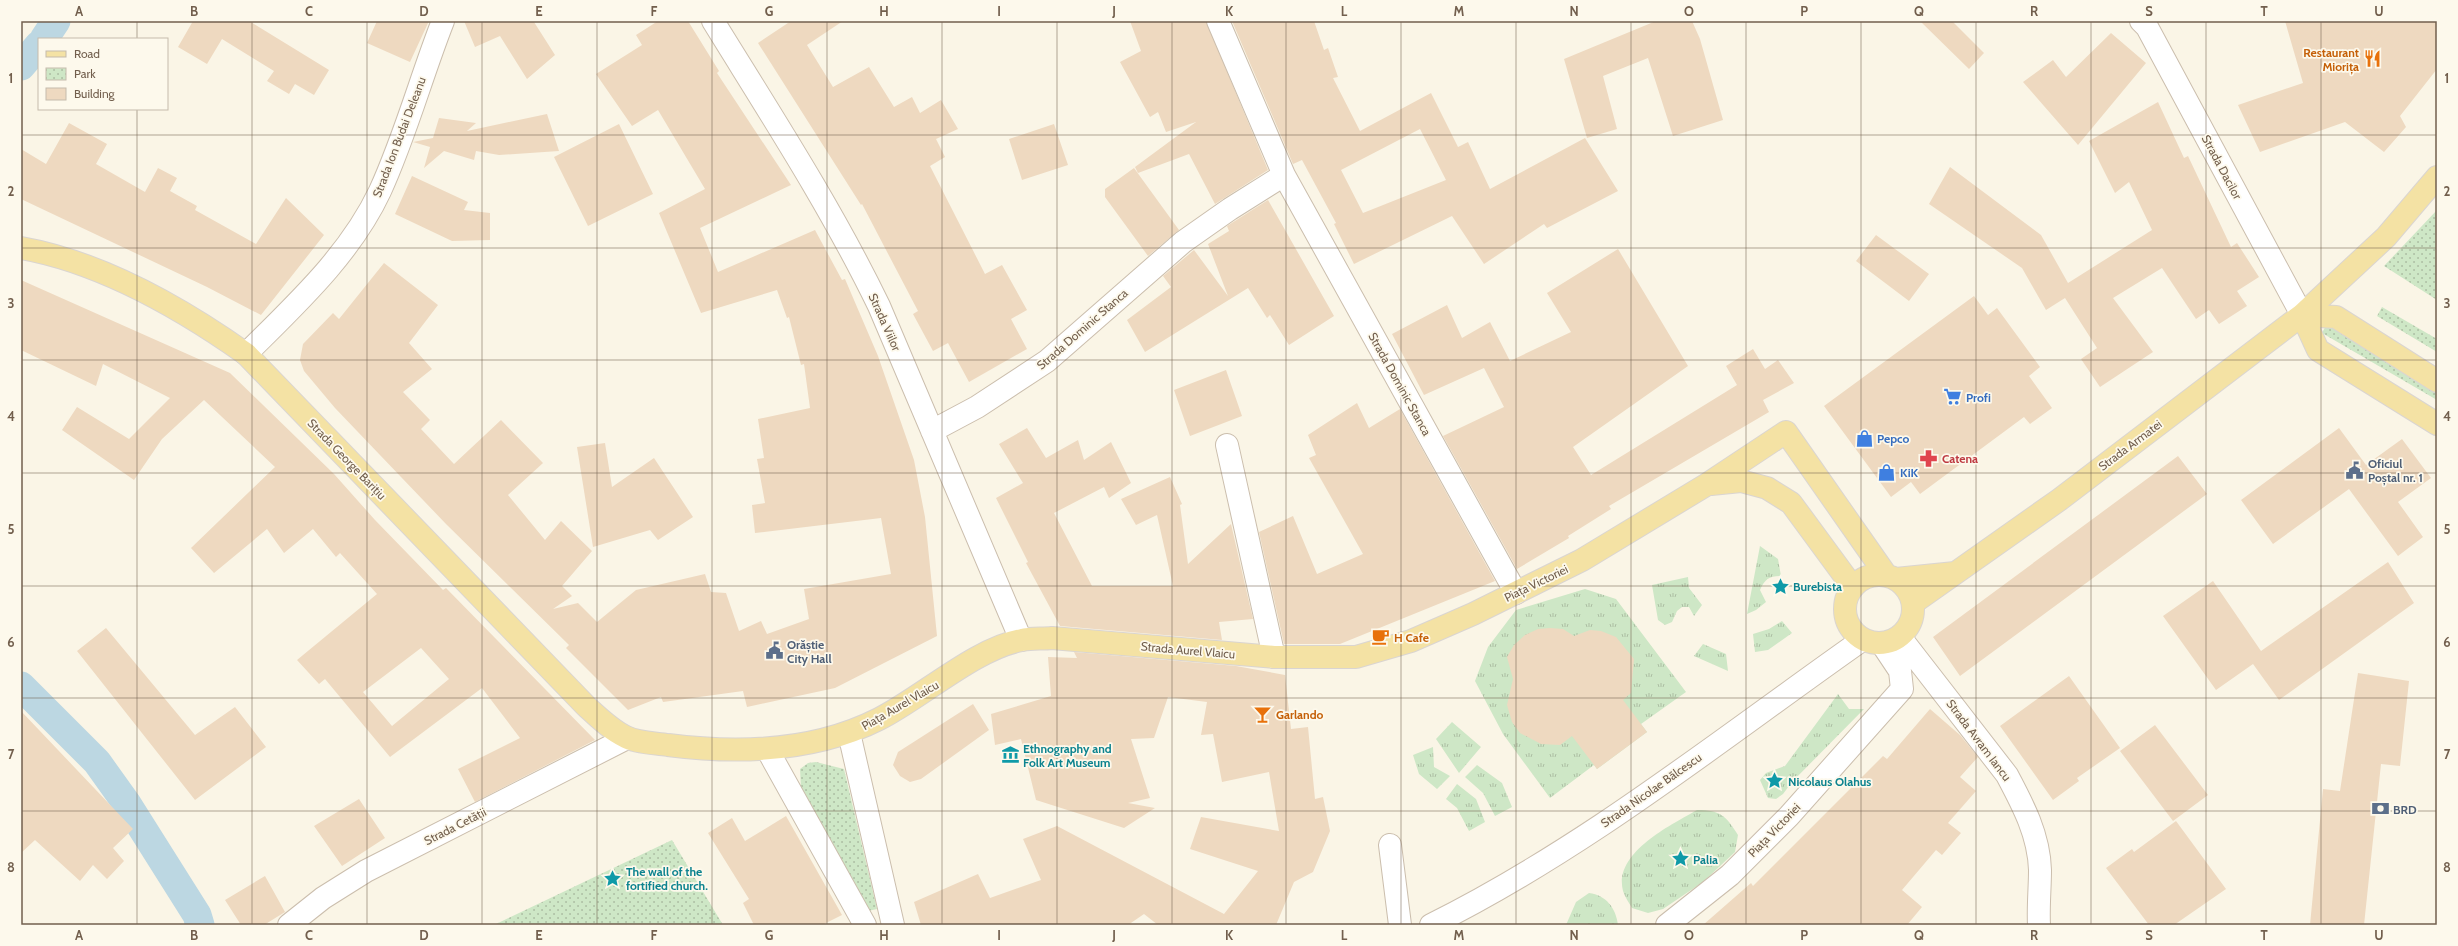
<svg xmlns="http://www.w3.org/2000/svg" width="2458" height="946" viewBox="0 0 2458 946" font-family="Cabin,sans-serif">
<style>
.grass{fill:url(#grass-tufts)}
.park{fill:url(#park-dots)}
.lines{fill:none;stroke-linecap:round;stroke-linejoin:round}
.canal{stroke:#bcd7e2;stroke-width:29}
.building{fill:#eed9c0;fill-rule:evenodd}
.minor-casing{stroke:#cbbead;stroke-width:24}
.major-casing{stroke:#dad5d1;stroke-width:24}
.minor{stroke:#fff;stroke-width:22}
.major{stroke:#f4e2a4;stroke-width:22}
.grid{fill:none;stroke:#725f4d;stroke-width:1;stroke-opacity:0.55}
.labels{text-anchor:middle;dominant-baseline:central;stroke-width:3.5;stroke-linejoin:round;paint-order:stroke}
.food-label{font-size:12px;font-weight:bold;fill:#c56008;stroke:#fdf9ec;text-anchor:start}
.street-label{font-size:12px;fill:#725f4d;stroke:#fdf9ec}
.shop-label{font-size:12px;font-weight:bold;fill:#366cbe;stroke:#fdf9ec;text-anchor:start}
.health-label{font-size:12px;font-weight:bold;fill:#be3a42;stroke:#fdf9ec;text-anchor:start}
.service-label{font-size:12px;font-weight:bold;fill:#4e5e75;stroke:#fdf9ec;text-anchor:start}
.culture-label{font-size:12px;font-weight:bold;fill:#0d838f;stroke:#fdf9ec;text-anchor:start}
.neatline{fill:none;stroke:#725f4d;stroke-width:1.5}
.grid-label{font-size:13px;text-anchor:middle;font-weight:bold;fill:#725f4d}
</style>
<defs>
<pattern id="grass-tufts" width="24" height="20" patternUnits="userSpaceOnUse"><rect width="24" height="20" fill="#cee7c6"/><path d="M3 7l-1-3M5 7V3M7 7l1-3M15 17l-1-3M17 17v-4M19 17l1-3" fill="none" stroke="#acbea3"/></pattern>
<pattern id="park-dots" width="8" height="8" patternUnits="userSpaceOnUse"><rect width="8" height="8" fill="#cee7c6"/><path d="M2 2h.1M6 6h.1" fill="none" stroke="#acbea3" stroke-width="1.8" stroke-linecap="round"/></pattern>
</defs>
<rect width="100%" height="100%" fill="#faf5e6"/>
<path class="grass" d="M 1760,546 L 1778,559 L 1781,576 C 1769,576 1765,579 1760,590 L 1766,602 L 1756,610 L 1747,614 Z
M 1688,577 L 1689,588 L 1702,605 L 1694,616 L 1689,607 L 1682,607 L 1677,611 L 1672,622 L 1665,625 L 1658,620 L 1652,585 Z
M 1585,589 L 1616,599 L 1686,692 L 1641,724 L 1647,732 L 1597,769 L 1594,765 L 1550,798 L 1503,734 L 1475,681 L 1488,647 L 1516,610 Z
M 1782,621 L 1792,633 L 1768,650 L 1755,652 L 1753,634 L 1769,629 Z
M 1703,644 L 1726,654 L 1728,671 L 1694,656 Z
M 1838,694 L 1849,709 L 1864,709 L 1792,782 L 1783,794 L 1776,799 L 1768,798 L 1760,780 L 1766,773 L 1785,766 Z
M 1452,722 L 1481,747 L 1459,773 L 1436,739 Z
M 1433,747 L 1434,767 L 1450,776 L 1437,789 L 1419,774 L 1413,755 Z
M 1477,765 L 1502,783 L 1512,807 L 1495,816 L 1483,793 L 1465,777 Z
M 1457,784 L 1476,799 L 1485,822 L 1469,831 L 1457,808 L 1446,799 Z
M 1697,810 C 1721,810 1726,816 1738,835 L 1735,852 L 1703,882 L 1663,909 L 1648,913 L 1632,908 C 1629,903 1625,897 1623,891 C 1613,853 1671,825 1697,810 Z
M 1589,893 C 1606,895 1616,908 1618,925 L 1566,925 L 1576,902 Z"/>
<path class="park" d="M 2437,210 L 2437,300 L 2384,266 Z
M 2382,307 L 2437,339 L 2437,352 L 2377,316 Z
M 2329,320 L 2437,385 L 2437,400 L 2322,333 Z
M 816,762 L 844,769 L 877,909 L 868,911 L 801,789 L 800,769 L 808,763 Z
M 672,840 L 723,925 L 494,925 Z"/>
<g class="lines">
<path class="canal" d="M 44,39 L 56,21
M 21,66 L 39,45
M 21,686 L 97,762 L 127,804 L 197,915 L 200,925"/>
</g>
<path class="building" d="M 193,21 L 249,21 L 329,70 L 314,95 L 295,84 L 289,94 L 267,81 L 274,71 L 222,39 L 207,64 L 178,47 Z
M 377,21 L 429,21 L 410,62 L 367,43 Z
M 464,21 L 536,21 L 534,22 L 555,55 L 527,79 L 500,36 L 475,47 Z
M 658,21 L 688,21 L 719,71 L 717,73 L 791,185 L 700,228 L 718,272 L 815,230 L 842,280 L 845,279 L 878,356 L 914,460 L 925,517 L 937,636 L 835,688 L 747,707 L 743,691 L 663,702 L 661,697 L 628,710 L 566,648 L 569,645 L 446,524 L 335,408 L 304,371 L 300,360 L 303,344 L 333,313 L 339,319 L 384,263 L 438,305 L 409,343 L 432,369 L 403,392 L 430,420 L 421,429 L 454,464 L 501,420 L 543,463 L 508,495 L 545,540 L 561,521 L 592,551 L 562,586 L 572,596 L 553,609 L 578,603 L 597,622 L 636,590 L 705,574 L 711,592 L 726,593 L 739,631 L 761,621 L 767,634 L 809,619 L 804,589 L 891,574 L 881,518 L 755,533 L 752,505 L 765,503 L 757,459 L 764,458 L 758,419 L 810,408 L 804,364 L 801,365 L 789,317 L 787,318 L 777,290 L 701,313 L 659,213 L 705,189 L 658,110 L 632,126 L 596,74 L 642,45 L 636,35 Z
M 791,21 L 843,21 L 807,45 L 833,87 L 869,67 L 894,107 L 912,97 L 920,113 L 941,100 L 958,129 L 936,139 L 945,157 L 930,166 L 985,274 L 1002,265 L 1027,310 L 1011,319 L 1027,349 L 969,382 L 948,343 L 933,351 L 913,314 L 918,311 L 862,204 L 861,205 L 758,43 Z
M 1130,21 L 1206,21 L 1268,170 L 1215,204 L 1189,154 L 1138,173 L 1135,167 L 1196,122 L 1166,132 L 1158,112 L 1150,117 L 1120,62 L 1141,51 Z
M 1232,21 L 1314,21 L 1324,50 L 1328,48 L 1338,77 L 1333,78 L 1360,131 L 1431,93 L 1458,147 L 1468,142 L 1490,189 L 1585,138 L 1618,191 L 1547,228 L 1544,224 L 1484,264 L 1452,216 L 1354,264 L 1334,224 L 1336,223 L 1302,160 L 1293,164 ZM 1420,129 L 1446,180 L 1363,213 L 1341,170 Z
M 1656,21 L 1692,21 L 1700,39 L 1723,120 L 1673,136 L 1648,58 L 1603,76 L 1617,129 L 1587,138 L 1564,59 Z
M 1920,21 L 1952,21 L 1984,53 L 1969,69 Z
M 2285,21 L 2437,21 L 2437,69 L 2400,116 L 2406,127 L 2384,152 L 2345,122 L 2260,152 L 2238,105 L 2303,83 Z
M 2111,33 L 2146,63 L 2078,145 L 2023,82 L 2053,60 L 2066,77 Z
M 2158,102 L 2184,158 L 2188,156 L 2231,247 L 2237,243 L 2259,277 L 2237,291 L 2247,306 L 2219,324 L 2209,310 L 2196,319 L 2162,268 L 2113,298 L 2153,352 L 2100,387 L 2081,359 L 2097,348 L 2065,298 L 2046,310 L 2022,268 L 1929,204 L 1950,167 L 2041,235 L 2068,283 L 2152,230 L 2129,182 L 2115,193 L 2089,141 Z
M 547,114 L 559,151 L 499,155 L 476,151 L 474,160 L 444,151 L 424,168 L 430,147 L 413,142 L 433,138 L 439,118 L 476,123 L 467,131 Z
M 69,123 L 107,144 L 96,164 L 145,192 L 158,168 L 177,178 L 170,191 L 197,206 L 195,210 L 256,244 L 286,198 L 324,235 L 261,315 L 207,287 L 21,199 L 21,149 L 46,164 Z
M 619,124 L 653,194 L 588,226 L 554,157 Z
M 1054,124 L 1068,165 L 1022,180 L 1009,139 Z
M 1134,168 L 1179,230 L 1148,256 L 1105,197 L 1105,189 Z
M 412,176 L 468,202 L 464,210 L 490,213 L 490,240 L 452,241 L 395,214 Z
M 1268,200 L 1334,316 L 1289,345 L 1270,315 L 1267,318 L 1248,288 L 1145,352 L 1127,320 L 1171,287 L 1163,276 L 1194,250 L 1228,296 L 1208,244 L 1229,231 L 1227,226 Z
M 1876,235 L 1929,274 L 1909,301 L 1856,261 Z
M 1618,249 L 1688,366 L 1573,447 L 1591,475 L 1737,385 L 1726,366 L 1753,349 L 1765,369 L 1778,360 L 1794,383 L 1763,400 L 1769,412 L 1609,506 L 1611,509 L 1568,536 L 1569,538 L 1517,569 L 1443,436 L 1504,407 L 1484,368 L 1424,395 L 1392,334 L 1447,305 L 1462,338 L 1490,322 L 1510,361 L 1571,332 L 1547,293 Z
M 21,280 L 230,373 L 334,474 L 375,520 L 443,590 L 446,588 L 595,740 L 475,802 L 458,769 L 520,738 L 482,688 L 390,757 L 325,679 L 319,684 L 297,660 L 377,594 L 340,553 L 336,557 L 313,529 L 284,553 L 267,529 L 214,573 L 191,548 L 275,467 L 204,400 L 162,439 L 134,480 L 62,430 L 77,407 L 129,439 L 170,398 L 103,364 L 96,386 L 21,350 ZM 421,648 L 449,679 L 392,726 L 363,692 Z
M 1974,296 L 1988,315 L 1997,308 L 2040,367 L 2029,376 L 2052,408 L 2030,424 L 2024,417 L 1920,494 L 1911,482 L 1891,497 L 1824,406 Z
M 1226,370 L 1242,416 L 1190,436 L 1174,390 Z
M 1357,403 L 1369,428 L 1400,409 L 1495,581 L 1340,644 L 1284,644 L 1259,532 L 1293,516 L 1317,574 L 1363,554 L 1309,458 L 1316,455 L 1308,435 Z
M 1027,428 L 1046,458 L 1078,440 L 1084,460 L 1111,442 L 1131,483 L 1109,498 L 1104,487 L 1054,513 L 1092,586 L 1173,586 L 1157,515 L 1136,525 L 1121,499 L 1170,477 L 1182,504 L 1180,505 L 1188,564 L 1231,524 L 1253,619 L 1219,622 L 1222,640 L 1060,626 L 1026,563 L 1028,562 L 996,498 L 1023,483 L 999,444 Z
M 2339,428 L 2366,465 L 2402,439 L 2431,478 L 2398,502 L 2423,537 L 2398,556 L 2349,489 L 2273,544 L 2241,500 Z
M 605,443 L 612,487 L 654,458 L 693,517 L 658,540 L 650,530 L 593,547 L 577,447 Z
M 2178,456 L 2207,494 L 1960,676 L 1933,637 Z
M 2388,562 L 2414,603 L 2279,700 L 2253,664 L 2216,690 L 2163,616 L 2213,581 L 2261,651 Z
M 106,628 L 195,735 L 235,707 L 266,747 L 195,800 L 77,651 Z
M 1550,628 L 1563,629 L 1574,636 L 1590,630 L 1601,631 L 1616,637 L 1634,659 L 1631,693 L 1623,700 L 1647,732 L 1597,769 L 1572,736 L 1560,745 L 1541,744 L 1520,733 L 1512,722 L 1507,705 L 1513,679 L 1507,657 L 1514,645 L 1525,635 L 1538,629 Z
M 1074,652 L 1236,666 L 1285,675 L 1291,729 L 1308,727 L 1315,799 L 1323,797 L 1330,831 L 1313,872 L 1294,882 L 1276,925 L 1158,925 L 1144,914 L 1128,925 L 921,925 L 914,902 L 978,874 L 990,898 L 1041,880 L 1023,839 L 1057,826 L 1224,914 L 1258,871 L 1190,849 L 1201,817 L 1279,831 L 1269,772 L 1222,782 L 1213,734 L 1201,735 L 1207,702 L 1168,697 L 1154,738 L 1131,739 L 1150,798 L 1128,803 L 1155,808 L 1124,828 L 1036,800 L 1021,739 L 995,745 L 991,714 L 1051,696 L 1048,657 L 1077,658 Z
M 2358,673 L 2409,681 L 2400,766 L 2381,764 L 2364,925 L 2310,925 L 2323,789 L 2340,791 Z
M 2069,676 L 2120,748 L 2077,778 L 2079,781 L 2053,800 L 2000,726 Z
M 973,704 L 989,730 L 921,779 L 910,782 L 900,776 L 893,765 L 898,752 Z
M 1930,709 L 1960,735 L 1978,757 L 1960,777 L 1976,791 L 1948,823 L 1961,833 L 1942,855 L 1936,850 L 1902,890 L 1922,907 L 1907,925 L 1703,925 L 1751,883 L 1753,886 L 1883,756 L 1887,759 Z
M 21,711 L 133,829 L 113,848 L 124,861 L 107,879 L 93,865 L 80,881 L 35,840 L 21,853 Z
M 2155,725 L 2208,795 L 2173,821 L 2120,751 Z
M 359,799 L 385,838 L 342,866 L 314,826 Z
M 786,816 L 842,915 L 822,925 L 754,925 L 743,903 L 749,899 L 708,833 L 732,818 L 745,841 Z
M 2176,821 L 2226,889 L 2174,925 L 2149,925 L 2106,868 L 2132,849 L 2134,852 Z
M 265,876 L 285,912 L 264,925 L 241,925 L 225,900 Z"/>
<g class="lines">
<defs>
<path id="minor" d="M 713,21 C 771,115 831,207 879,306 L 1021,640
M 1218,21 L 1284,175 L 1516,593
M 2141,21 L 2147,27 L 2302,315
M 246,354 C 295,305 350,255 380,191 C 405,137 421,77 443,21
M 932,431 L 977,407 L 1047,361 L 1183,242 L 1230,209 L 1284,175
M 1227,445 L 1274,657
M 1900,637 L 2007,775 C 2023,805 2039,835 2040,870 C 2040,888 2038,907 2039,925
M 849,733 L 893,925
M 767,749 L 865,925
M 1390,845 L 1400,925
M 289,925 L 323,898 L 366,871 L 627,738
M 1431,925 C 1586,848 1721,739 1862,640
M 1667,925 L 1730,875 L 1789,816 L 1902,689 L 1900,671 L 1882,644"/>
<path id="major" d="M 21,248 C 100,262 181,308 246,354 L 586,706 C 598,717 611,730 626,737 C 637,743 656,743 668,745 C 738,754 814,752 879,719 C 921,698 976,648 1022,640 C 1031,638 1042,639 1052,638 L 1274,657 L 1356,657 L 1411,641 L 1473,614 L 1582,560 L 1706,485 L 1786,432 L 1886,575
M 2302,315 L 2318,350 L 2437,424
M 2302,315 L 2336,317 L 2437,381
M 1711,484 L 1741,481 L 1767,488 L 1791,503 L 1852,586
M1845 609a34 34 0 1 1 68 0a34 34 0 1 1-68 0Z
M 1896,579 L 1955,573
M 1913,603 L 2059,500 L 2302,315 L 2386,237 L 2437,177"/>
</defs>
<use href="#minor" class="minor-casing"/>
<use href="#major" class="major-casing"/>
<use href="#minor" class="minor"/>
<use href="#major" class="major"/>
</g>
<path class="grid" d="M 137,21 L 137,39M 252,21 L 252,925M 367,21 L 367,925M 482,21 L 482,925M 597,21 L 597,925M 712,21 L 712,925M 827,21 L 827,925M 942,21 L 942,925M 1057,21 L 1057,925M 1172,21 L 1172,925M 1286,21 L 1286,925M 1401,21 L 1401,925M 1516,21 L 1516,925M 1631,21 L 1631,925M 1746,21 L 1746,925M 1861,21 L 1861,925M 1976,21 L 1976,925M 2091,21 L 2091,925M 2206,21 L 2206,925M 2321,21 L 2321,925M 137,109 L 137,925M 21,135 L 2437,135M 21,248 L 2437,248M 21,360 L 2437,360M 21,473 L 2437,473M 21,586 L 2437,586M 21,698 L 2437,698M 21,811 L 2437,811"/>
<defs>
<symbol id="restaurant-bare" viewBox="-9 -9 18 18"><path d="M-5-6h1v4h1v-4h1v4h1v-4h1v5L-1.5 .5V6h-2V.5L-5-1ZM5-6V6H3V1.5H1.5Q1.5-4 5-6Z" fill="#e8710a" stroke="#fdf9ec" stroke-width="2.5" paint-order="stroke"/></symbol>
<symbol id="supermarket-bare" viewBox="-9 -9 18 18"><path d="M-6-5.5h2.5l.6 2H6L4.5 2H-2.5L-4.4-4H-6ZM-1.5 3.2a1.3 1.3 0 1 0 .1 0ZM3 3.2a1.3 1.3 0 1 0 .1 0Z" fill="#3f7fe0" stroke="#fdf9ec" stroke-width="2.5" paint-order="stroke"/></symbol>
<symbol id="shop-bare" viewBox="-9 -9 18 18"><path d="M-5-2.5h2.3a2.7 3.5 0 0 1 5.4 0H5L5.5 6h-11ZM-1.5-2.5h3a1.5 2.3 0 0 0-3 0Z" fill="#3f7fe0" stroke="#fdf9ec" stroke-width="2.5" paint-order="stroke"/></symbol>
<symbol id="pharmacy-bare" viewBox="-9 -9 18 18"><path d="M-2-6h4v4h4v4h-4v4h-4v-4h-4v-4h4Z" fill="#e0444e" stroke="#fdf9ec" stroke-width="2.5" paint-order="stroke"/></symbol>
<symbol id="civic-bare" viewBox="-9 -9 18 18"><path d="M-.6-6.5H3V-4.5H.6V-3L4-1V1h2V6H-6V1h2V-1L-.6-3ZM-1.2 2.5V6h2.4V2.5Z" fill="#5c6f8a" stroke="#fdf9ec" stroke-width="2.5" paint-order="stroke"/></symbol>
<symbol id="sight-bare" viewBox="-9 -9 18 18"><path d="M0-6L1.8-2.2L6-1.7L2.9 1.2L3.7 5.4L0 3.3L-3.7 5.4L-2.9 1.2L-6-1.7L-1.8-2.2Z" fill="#0f9aa8" stroke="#fdf9ec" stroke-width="2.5" paint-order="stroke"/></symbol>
<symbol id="cafe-bare" viewBox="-9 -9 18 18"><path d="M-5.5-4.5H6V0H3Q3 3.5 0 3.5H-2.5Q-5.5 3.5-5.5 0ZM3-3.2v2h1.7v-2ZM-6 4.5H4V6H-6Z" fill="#e8710a" stroke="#fdf9ec" stroke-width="2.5" paint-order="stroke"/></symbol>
<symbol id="bar-bare" viewBox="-9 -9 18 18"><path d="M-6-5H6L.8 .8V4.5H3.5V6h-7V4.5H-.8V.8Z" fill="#e8710a" stroke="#fdf9ec" stroke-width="2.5" paint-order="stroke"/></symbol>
<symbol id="museum-bare" viewBox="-9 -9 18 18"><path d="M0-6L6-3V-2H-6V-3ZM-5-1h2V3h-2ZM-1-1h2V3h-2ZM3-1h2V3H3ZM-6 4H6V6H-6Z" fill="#0f9aa8" stroke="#fdf9ec" stroke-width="2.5" paint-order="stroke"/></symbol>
<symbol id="bank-bare" viewBox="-9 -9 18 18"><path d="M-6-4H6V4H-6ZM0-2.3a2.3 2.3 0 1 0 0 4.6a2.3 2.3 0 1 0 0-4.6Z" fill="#5c6f8a" stroke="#fdf9ec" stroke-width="2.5" paint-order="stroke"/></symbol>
</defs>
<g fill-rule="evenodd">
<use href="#restaurant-bare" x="2360" y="46" width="25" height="25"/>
<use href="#supermarket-bare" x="1940" y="384" width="25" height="25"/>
<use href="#shop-bare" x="1852" y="426" width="25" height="25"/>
<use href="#pharmacy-bare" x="1916" y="446" width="25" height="25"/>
<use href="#civic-bare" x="2342" y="458" width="25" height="25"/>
<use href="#shop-bare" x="1874" y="460" width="25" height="25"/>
<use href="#sight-bare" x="1768" y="574" width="25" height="25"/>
<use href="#cafe-bare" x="1368" y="624" width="25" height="25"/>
<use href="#civic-bare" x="762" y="638" width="25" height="25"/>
<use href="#bar-bare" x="1250" y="702" width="25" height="25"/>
<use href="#museum-bare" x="998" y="742" width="25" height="25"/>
<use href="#sight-bare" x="1762" y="768" width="25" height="25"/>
<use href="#bank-bare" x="2368" y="796" width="25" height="25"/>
<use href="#sight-bare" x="1668" y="846" width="25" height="25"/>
<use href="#sight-bare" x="600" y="866" width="25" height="25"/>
</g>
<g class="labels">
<g class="food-label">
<text x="2359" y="52" text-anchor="end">Restaurant<tspan x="2359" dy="14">Miorița</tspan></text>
<text x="1394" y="637">H Cafe</text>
<text x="1276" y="714">Garlando</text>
</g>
<g class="street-label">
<text transform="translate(399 137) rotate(-69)">Strada Ion Budai Deleanu</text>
<text transform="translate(2222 167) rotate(62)">Strada Dacilor</text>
<text transform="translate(885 322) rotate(66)">Strada Viilor</text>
<text transform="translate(1082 329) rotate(-41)">Strada Dominic Stanca</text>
<text transform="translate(1400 384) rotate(61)">Strada Dominic Stanca</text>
<text transform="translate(2130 445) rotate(-37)">Strada Armatei</text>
<text transform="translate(347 459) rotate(46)">Strada George Barițiu</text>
<text transform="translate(1536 583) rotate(-26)">Piața Victoriei</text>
<text transform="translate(1188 650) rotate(5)">Strada Aurel Vlaicu</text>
<text transform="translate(900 705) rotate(-30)">Piața Aurel Vlaicu</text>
<text transform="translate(1979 740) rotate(53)">Strada Avram Iancu</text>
<text transform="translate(1651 790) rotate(-35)">Strada Nicolae Bălcescu</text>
<text transform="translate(455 826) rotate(-27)">Strada Cetății</text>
<text transform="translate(1774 830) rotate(-46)">Piața Victoriei</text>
</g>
<g class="shop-label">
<text x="1966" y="397">Profi</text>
<text x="1877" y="438">Pepco</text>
<text x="1900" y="472">KiK</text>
</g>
<g class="health-label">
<text x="1942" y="458">Catena</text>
</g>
<g class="service-label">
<text x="2368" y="463">Oficiul<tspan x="2368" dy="14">Poștal nr. 1</tspan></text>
<text x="787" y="644">Orăștie<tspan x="787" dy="14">City Hall</tspan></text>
<text x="2393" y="809">BRD</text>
</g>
<g class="culture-label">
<text x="1793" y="586">Burebista</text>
<text x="1023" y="748">Ethnography and<tspan x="1023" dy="14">Folk Art Museum</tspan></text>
<text x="1788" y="781">Nicolaus Olahus</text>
<text x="1693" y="859">Palia</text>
<text x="626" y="871">The wall of the<tspan x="626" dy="14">fortified church.</tspan></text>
</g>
</g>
<rect width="2458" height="946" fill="none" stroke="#fdf9ec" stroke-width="44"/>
<rect x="38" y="38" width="130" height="72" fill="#fdf9ec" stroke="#c5bbac"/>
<rect x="46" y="51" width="20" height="6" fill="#f4e2a4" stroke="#c5bbac"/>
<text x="74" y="58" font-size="12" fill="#725f4d">Road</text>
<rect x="46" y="68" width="20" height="12" fill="url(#park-dots)" stroke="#c5bbac"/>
<text x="74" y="78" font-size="12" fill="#725f4d">Park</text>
<rect x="46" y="88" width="20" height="12" fill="#eed9c0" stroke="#c5bbac"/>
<text x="74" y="98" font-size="12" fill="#725f4d">Building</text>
<rect x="22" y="22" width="2414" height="902" class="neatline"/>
<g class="grid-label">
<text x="79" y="16">A</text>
<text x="194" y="16">B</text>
<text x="309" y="16">C</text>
<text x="424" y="16">D</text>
<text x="539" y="16">E</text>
<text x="654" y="16">F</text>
<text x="769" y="16">G</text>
<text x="884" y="16">H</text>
<text x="999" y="16">I</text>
<text x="1114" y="16">J</text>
<text x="1229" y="16">K</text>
<text x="1344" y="16">L</text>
<text x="1459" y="16">M</text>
<text x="1574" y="16">N</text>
<text x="1689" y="16">O</text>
<text x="1804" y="16">P</text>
<text x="1919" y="16">Q</text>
<text x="2034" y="16">R</text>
<text x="2149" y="16">S</text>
<text x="2264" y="16">T</text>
<text x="2379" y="16">U</text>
<text x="11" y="83">1</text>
<text x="2447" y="83">1</text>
<text x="11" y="196">2</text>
<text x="2447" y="196">2</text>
<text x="11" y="308">3</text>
<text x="2447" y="308">3</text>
<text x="11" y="421">4</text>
<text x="2447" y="421">4</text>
<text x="11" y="534">5</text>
<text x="2447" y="534">5</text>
<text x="11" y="647">6</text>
<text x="2447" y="647">6</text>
<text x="11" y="759">7</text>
<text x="2447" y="759">7</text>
<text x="11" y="872">8</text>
<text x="2447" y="872">8</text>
<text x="79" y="940">A</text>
<text x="194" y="940">B</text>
<text x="309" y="940">C</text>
<text x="424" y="940">D</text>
<text x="539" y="940">E</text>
<text x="654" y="940">F</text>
<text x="769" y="940">G</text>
<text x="884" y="940">H</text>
<text x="999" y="940">I</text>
<text x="1114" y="940">J</text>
<text x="1229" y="940">K</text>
<text x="1344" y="940">L</text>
<text x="1459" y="940">M</text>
<text x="1574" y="940">N</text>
<text x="1689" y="940">O</text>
<text x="1804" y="940">P</text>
<text x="1919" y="940">Q</text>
<text x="2034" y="940">R</text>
<text x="2149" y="940">S</text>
<text x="2264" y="940">T</text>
<text x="2379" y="940">U</text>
</g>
</svg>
